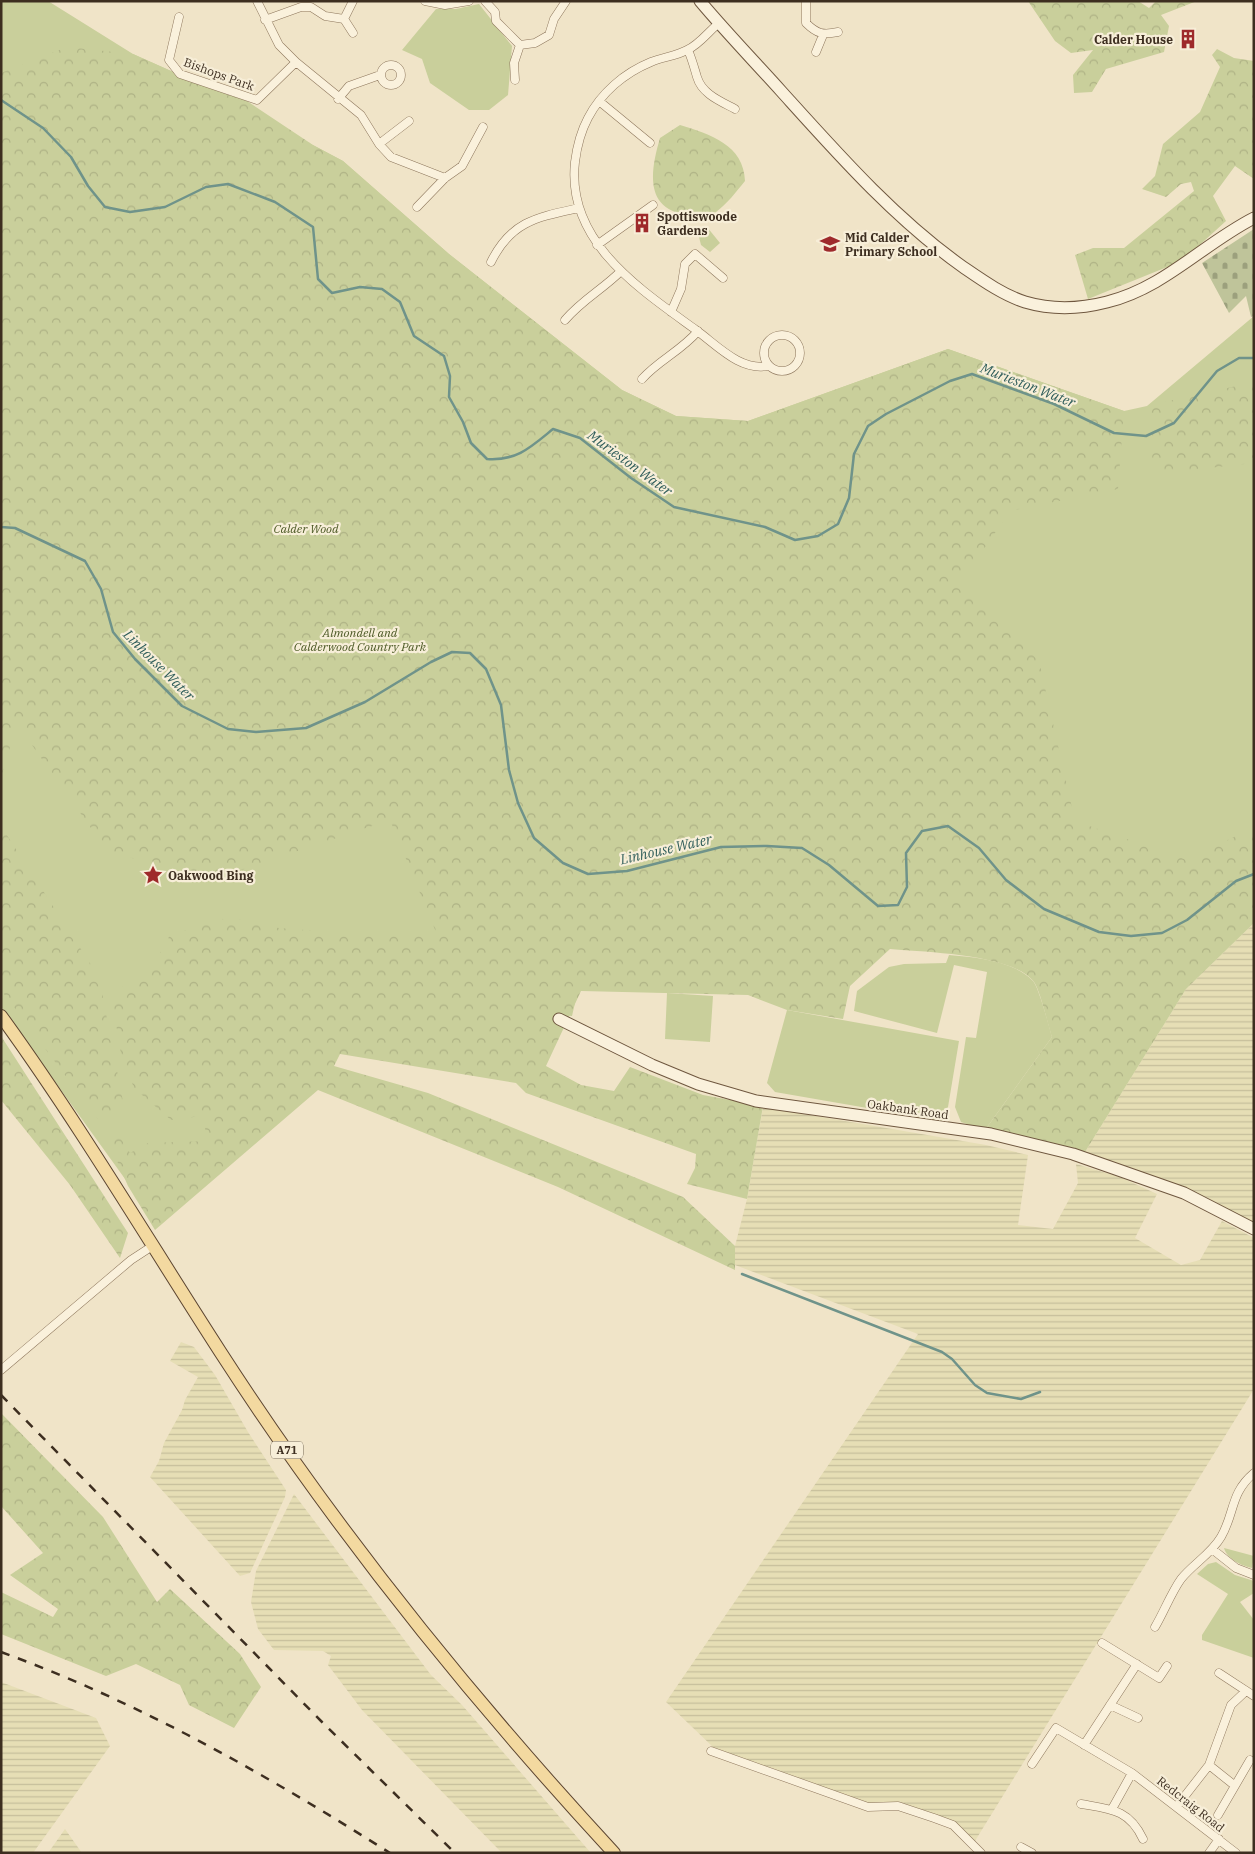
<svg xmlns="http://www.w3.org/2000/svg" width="1255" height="1854" viewBox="0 0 1255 1854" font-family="'IBM Plex Serif',serif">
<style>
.farmland{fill:url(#farmland-rules)}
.green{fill:#c9cf9b}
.forest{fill:url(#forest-crowns)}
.cemetery{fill:url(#cemetery-stones)}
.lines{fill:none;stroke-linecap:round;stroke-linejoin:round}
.stream{stroke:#6f938a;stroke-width:2.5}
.street-casing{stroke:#8d765c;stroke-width:9}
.secondary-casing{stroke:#6f573f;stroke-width:13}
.primary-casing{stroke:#5b4430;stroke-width:14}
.street{stroke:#faf1dc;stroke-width:8}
.secondary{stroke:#faf1dc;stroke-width:11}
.primary{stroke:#f3d9a0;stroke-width:12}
.rail{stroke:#3d2e20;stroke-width:2.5;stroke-dasharray:9 9;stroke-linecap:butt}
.labels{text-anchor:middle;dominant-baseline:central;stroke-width:4.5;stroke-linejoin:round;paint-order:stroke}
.shield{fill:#f7eed8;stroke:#756857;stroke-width:1}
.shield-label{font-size:11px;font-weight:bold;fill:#3d2e20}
.poi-label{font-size:12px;font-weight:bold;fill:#3d2e20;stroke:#f7eed8;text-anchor:start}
.street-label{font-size:12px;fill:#3d2e20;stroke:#f7eed8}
.park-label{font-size:12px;font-style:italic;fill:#4d5a26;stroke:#f7eed8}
.water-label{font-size:14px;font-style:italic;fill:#2f5d5a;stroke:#f7eed8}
</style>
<defs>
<pattern id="farmland-rules" width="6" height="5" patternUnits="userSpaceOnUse" patternTransform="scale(1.25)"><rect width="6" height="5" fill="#e6deb5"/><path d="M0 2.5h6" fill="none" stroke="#c6bf9b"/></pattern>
<pattern id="forest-crowns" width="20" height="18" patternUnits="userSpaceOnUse" patternTransform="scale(1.25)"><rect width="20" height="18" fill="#c9cf9b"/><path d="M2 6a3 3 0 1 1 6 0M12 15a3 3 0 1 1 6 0" fill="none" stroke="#aeb285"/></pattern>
<pattern id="cemetery-stones" width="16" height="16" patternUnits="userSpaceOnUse" patternTransform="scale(1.25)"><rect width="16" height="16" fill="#bfc49a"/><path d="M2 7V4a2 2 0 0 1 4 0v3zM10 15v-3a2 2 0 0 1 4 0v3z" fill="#9ca07d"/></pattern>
</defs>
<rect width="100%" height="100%" fill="#f0e4c8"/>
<path class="farmland" d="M 1254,923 L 1254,1224 L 1208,1198 L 1085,1152 L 1186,989 Z
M 763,1107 L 986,1145 L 1028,1155 L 1018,1225 L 1053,1229 L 1078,1183 L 1076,1164 L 1120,1177 L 1157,1194 L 1135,1238 L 1181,1265 L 1200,1260 L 1222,1221 L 1254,1238 L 1254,1389 L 975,1841 L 951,1821 L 899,1804 L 870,1805 L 858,1802 L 713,1747 L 666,1702 L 918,1334 L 735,1265 L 735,1246 L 747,1199 Z
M 181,1342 L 194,1347 L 215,1375 L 248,1432 L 286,1490 L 285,1497 L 250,1573 L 240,1576 L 150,1477 L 159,1461 L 164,1443 L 182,1410 L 185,1400 L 198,1377 L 170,1361 Z
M 294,1494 L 431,1675 L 462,1705 L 591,1853 L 502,1853 L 362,1710 L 328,1665 L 331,1656 L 323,1651 L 274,1650 L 258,1629 L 251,1602 L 256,1571 Z
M 1,1682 L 96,1718 L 110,1746 L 33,1853 L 1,1853 Z
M 65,1829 L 82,1853 L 48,1853 Z"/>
<path class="green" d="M 1,1 L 48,1 L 133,54 L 180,75 L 343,161 L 449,254 L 622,390 L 676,416 L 748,421 L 948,349 L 1124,411 L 1147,406 L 1254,316 L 1254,874 L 578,990 L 572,1016 L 325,995 L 159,1226 L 1,1007 Z
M 479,4 L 512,46 L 508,95 L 489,110 L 469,110 L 430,83 L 422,59 L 402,50 L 436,9 L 456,9 Z
M 707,227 L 720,243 L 710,252 L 701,245 L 699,237 Z
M 949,955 C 974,957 1015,961 1033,981 C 1039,988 1049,1026 1052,1037 L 985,1130 L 961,1122 L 955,1107 L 966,1037 L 976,1038 L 987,972 L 954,965 L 937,1033 L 854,1011 L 857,991 L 889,967 L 904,964 L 946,963 Z
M 667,993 L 713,996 L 710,1042 L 665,1039 Z
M 787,1010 L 959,1041 L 948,1107 L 942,1121 L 775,1092 L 767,1083 Z
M 1224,1548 L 1254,1556 L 1252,1568 C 1242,1566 1227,1559 1224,1548 Z
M 1216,1562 L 1235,1575 L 1254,1581 L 1254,1593 L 1240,1602 L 1254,1620 L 1254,1658 L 1202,1640 L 1202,1635 L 1228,1594 L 1197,1574 L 1208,1564 Z"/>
<path class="forest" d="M 1028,1 L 1138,1 L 1149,8 L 1156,1 L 1197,1 L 1161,15 L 1169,26 L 1164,52 L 1106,69 L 1092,92 L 1074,93 L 1073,75 L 1093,50 L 1071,53 L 1055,41 Z
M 67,47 L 133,54 L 180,75 L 244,99 L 313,145 L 343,161 L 449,254 L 622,390 L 676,416 L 748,421 L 948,349 L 1124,411 L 1118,489 L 1010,511 L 960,584 L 1039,661 L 1075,821 L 1187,860 L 1254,827 L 1254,923 L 1186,989 L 1085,1152 L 985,1130 L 1052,1037 C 1048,1025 1040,990 1034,982 C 1014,954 923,952 890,949 L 850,986 L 843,1019 L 787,1010 L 748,995 L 581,991 L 546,1066 L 581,1085 L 614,1091 L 630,1067 L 703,1095 L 763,1106 L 747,1199 L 687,1184 L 695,1168 L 696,1154 L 526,1093 L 516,1083 L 340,1054 L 334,1066 L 428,1093 L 683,1197 L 735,1246 L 735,1270 L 558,1187 L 318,1090 L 155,1230 L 128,1186 L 107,1138 L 117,1132 L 130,1153 L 148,1143 L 209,1141 L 201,1116 L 171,1120 L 134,1088 L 121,1054 L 110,988 L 132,986 L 149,973 L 170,935 L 229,917 L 279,928 L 331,932 L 436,932 L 390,820 L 215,879 L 108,852 L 17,724 L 1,777 L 1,73 Z
M 1217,49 L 1234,58 L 1254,61 L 1254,179 L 1235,166 L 1213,196 L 1226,221 L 1182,261 L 1088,299 L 1075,255 L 1093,248 L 1124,248 L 1194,191 L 1191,182 L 1181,184 L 1166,197 L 1142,189 L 1155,176 L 1163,144 L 1200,112 L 1220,67 L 1212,55 Z
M 680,125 C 710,134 744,145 745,181 C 736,192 727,204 716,212 C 708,217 698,216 690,215 C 644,211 650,172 660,138 Z
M 1254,382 L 1254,463 L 1154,474 L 1147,406 Z
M 1,826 L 99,977 L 124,1107 L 116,1114 L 98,1119 L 1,990 Z
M 1,1036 L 128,1233 L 120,1258 L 70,1185 L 1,1100 Z
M 1,1413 L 103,1517 L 157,1602 L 170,1589 L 240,1654 L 261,1687 L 234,1728 L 189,1705 L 180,1685 L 136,1664 L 106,1676 L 1,1634 L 1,1592 L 53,1617 L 58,1609 L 10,1575 L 43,1553 L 1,1506 Z"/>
<path class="cemetery" d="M 1254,229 L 1254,316 L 1251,317 L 1246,296 L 1229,313 L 1202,263 Z"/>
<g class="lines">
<path class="stream" d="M 1,100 L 43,128 L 71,157 L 88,186 L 105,207 L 130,212 L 165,207 L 206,187 L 228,184 L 275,202 L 313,227 L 318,279 L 332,293 L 360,287 L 382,289 L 400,302 L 414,336 L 444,356 L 450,376 L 449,397 L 463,422 L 471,443 L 487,459 C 517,461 531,447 553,429 L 580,438 L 631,478 L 674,507 L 765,527 L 795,540 L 818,536 L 838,524 L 849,498 L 854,454 L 868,426 L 886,414 L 950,381 L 972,374 L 1054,404 L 1114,433 L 1146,436 L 1174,423 L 1217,371 L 1239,358 L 1254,358
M 1,527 L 15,528 L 85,561 L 101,589 L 113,632 L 135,659 L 182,706 L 228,729 L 256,732 L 306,728 L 365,702 L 431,662 L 452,652 L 470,653 L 486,669 L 501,705 L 509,770 L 518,803 L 534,838 L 563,863 L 588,874 L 627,871 L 721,847 L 767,846 L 802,848 L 829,865 L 878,906 L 898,905 L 907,887 L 906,853 L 922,831 L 948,826 L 979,848 L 1006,880 L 1044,909 L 1099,932 L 1131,936 L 1162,933 L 1187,920 L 1236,881 L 1254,874
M 742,1274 L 942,1352 L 952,1359 L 975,1385 L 987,1393 L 1021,1399 L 1040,1392"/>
<defs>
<path id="street" d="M 257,1 L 279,45 L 296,62 L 361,115 L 379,144 L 391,157 L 445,178
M 425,1 L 445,5 L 469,1
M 485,1 L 495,12 L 496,21 L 520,45 L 535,43 L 549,35 L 554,19 L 566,1
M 806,1 L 806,23 C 817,34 823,35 838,32
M 179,17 L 169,60 L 180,74 L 257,100 L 296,62
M 344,19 L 353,1
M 265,20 L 301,7 L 311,7 L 325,16 L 344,19 L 353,33
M 719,23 C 709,31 699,45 687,50 C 676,56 663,57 651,62 C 624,73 601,93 588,118 C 580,133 577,146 575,162 C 566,242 640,289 696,330 C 718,346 740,371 768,366
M 688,50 C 692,59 694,67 697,77 C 702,94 720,101 735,109
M 816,52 L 823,35
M381 75a10 10 0 1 1 20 0a10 10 0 1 1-20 0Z
M 515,80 L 514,63 L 520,45
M 338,99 L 349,86 L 380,75
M 599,101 L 650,143
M 379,144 L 409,121
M 417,207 L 445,178 L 462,166 L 483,127
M 597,245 L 653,205
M 491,262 C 511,221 538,217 579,208
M 671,312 L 681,289 L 685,264 L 695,254 L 723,278
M 565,320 C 583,299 602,290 621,271
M764 353a18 18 0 1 1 36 0a18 18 0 1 1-36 0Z
M 642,379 C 659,360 681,351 698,331
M 1,1370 L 131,1260 L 154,1245
M 1212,1549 L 1236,1568 L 1254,1575
M 1155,1627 C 1164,1612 1171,1593 1181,1579 C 1193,1564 1211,1554 1221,1537 C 1235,1513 1230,1493 1254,1473
M 1102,1643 L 1159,1678 L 1167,1666
M 1219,1673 L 1254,1696
M 1110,1705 L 1138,1718
M 1084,1745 L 1137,1664
M 711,1751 L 868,1807 L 898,1806 L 934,1818 L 953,1825 L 981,1853
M 1032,1764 L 1056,1728 L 1132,1773 L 1236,1853
M 1209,1765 L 1234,1785
M 1081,1804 C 1110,1809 1129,1809 1143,1839
M 1177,1806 L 1209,1765 L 1231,1705 L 1246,1691
M 1112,1809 L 1132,1773
M 1218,1815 L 1250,1760
M 1021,1847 L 1032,1853
M 1209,1853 L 1219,1839"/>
<path id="secondary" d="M 700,1 C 726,32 754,61 781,91 C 837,153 894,218 963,267 C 982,280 1003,295 1025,302 C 1052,310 1080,309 1107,302 C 1164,288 1203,244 1254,218
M 559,1019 L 652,1065 L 698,1084 L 756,1101 L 991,1134 L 1073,1154 L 1184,1193 L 1254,1229"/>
<path id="primary" d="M 1,1016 C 80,1125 148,1240 221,1353 C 336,1531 470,1697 614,1853"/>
</defs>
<use href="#street" class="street-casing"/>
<use href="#secondary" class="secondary-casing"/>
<use href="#primary" class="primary-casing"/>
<use href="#street" class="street"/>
<use href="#secondary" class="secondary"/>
<use href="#primary" class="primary"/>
<path class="rail" d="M 1,1395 L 322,1722 L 455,1853
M 1,1652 C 139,1702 267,1775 390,1853"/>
</g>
<defs>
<symbol id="building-bare" viewBox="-9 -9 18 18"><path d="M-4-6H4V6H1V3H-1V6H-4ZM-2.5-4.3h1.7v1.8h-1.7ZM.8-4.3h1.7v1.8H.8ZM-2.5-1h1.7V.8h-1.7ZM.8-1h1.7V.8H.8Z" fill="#9e2a2b" stroke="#f7eed8" stroke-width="2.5" paint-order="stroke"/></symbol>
<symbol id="school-bare" viewBox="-9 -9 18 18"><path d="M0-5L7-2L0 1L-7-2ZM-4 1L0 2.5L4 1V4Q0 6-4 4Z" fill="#9e2a2b" stroke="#f7eed8" stroke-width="2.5" paint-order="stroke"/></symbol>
<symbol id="sight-bare" viewBox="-9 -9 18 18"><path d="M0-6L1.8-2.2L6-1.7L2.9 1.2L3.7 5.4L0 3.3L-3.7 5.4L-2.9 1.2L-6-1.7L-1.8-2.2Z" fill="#9e2a2b" stroke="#f7eed8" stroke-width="2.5" paint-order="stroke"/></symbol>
</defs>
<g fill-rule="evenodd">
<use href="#building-bare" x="1174" y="25" width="28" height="28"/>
<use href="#building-bare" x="628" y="209" width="28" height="28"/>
<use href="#school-bare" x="816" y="230" width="28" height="28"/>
<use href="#sight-bare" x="139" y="861" width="28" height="28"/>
</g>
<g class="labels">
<rect class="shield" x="271" y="1441.5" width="32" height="17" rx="4"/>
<g class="shield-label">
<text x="287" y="1450">A71</text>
</g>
<g class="poi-label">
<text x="1173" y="39" text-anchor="end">Calder House</text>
<text x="657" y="216">Spottiswoode<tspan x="657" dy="14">Gardens</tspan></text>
<text x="845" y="237">Mid Calder<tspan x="845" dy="14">Primary School</tspan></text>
<text x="168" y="875">Oakwood Bing</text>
</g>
<g class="street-label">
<text transform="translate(219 74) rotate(20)">Bishops Park</text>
<text transform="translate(908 1109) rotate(8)">Oakbank Road</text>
<text transform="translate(1191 1804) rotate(38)">Redcraig Road</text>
</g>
<g class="park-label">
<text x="306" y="528">Calder Wood</text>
<text x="360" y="632">Almondell and<tspan x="360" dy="14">Calderwood Country Park</tspan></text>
</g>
<g class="water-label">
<text transform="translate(1028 385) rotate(21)">Murieston Water</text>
<text transform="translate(630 463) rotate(36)">Murieston Water</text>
<text transform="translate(159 665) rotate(45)">Linhouse Water</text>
<text transform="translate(666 849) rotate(-13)">Linhouse Water</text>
</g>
</g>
<rect width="1255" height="1854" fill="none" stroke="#3d2e20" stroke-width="5"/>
</svg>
